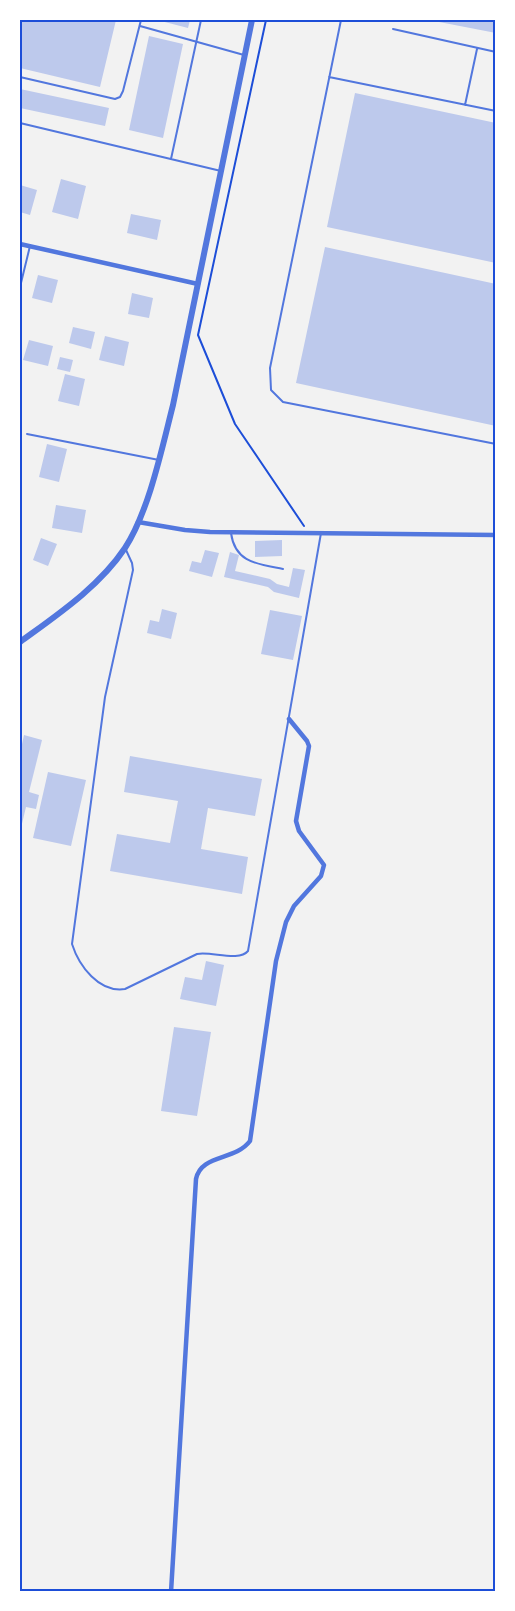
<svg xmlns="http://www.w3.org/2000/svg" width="515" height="1611" viewBox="0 0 515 1611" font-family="'Playfair Display',serif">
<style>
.building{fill:#bdc9ec}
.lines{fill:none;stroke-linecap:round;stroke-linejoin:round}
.path{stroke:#1d4ed8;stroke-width:2}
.service{stroke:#5277de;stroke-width:2}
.minor{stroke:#5277de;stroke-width:4.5}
.tertiary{stroke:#5277de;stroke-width:6}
.neatline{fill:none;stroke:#1d4ed8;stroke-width:2}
</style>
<rect width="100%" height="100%" fill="#f2f2f2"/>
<path class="building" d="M 22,20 L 116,20 L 100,87 L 20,68 L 20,30 Z
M 157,20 L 190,20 L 188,28 Z
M 435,20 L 496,20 L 496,33 L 434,21 Z
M 149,36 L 183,44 L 163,138 L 129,130 Z
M 20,89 L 109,108 L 105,126 L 20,108 Z
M 355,93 L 496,123 L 496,263 L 327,227 Z
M 61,179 L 86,186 L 78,219 L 52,212 Z
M 20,185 L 37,190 L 30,215 L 20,212 Z
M 131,214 L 161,220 L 157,240 L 127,233 Z
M 325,247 L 496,284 L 496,426 L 296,383 Z
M 38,275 L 58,280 L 52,303 L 32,298 Z
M 132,293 L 153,298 L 149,318 L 128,314 Z
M 73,327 L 95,332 L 91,349 L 69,343 Z
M 105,336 L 129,342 L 124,366 L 99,360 Z
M 29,340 L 53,346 L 48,366 L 23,360 Z
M 60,357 L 73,360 L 70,372 L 57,369 Z
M 65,374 L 85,379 L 79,406 L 58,401 Z
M 47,444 L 67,449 L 59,482 L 39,477 Z
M 56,505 L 86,510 L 82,533 L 52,528 Z
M 41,538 L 57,544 L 48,566 L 33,560 Z
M 282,540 L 282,556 L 255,557 L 255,541 Z
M 205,550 L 219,553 L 212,577 L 189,571 L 192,561 L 201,563 Z
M 230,552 L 239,555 L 235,571 L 270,579 L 277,584 L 289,587 L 293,568 L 305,570 L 299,598 L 274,592 L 268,587 L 224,577 Z
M 162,609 L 177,613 L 171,639 L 147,633 L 150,620 L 159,622 Z
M 270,610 L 302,616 L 293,660 L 261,654 Z
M 24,735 L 42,740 L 29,792 L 39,795 L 36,809 L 26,807 L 20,832 L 20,753 Z
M 130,756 L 262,779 L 255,816 L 208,808 L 201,849 L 248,857 L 242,894 L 110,871 L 117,834 L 170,843 L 178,801 L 124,792 Z
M 48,772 L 86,780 L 71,846 L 33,838 Z
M 206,961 L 224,965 L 216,1006 L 180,999 L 185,977 L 202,980 Z
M 174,1027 L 211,1032 L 197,1116 L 161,1111 Z"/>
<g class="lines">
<path class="path" d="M 266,20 L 198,335 L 235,424 L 304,526"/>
<path class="service" d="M 341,20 L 270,368 L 271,390 L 283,402 L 496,444
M 140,26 L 244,55
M 393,29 L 496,52
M 20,77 L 115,99 L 120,97 L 123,91 L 141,20
M 329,77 L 496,111
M 465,105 L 477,49
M 20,123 L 221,171
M 171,159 L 201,20
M 20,287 L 30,246
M 27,434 L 159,460
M 231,533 C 235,563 258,564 283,569
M 126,550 L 132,563 L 133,570 L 105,697 L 72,944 C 79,966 99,993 125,989 L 197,954 C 211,951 239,962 248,951 L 321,533"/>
<path class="minor" d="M 20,244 L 198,284
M 138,522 L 185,530 L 210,532 L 496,535
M 171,1592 L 196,1179 C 201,1154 235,1161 250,1141 L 276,961 L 286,922 L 294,906 L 321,876 L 324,865 L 299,831 L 296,821 L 309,746 L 307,741 L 289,719"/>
<path class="tertiary" d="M 20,642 C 57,615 99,587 125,548 C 149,511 162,448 173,405 L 252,20"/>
</g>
<rect width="515" height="1611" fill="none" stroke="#ffffff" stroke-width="42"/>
<rect x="21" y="21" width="473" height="1569" class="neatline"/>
</svg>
